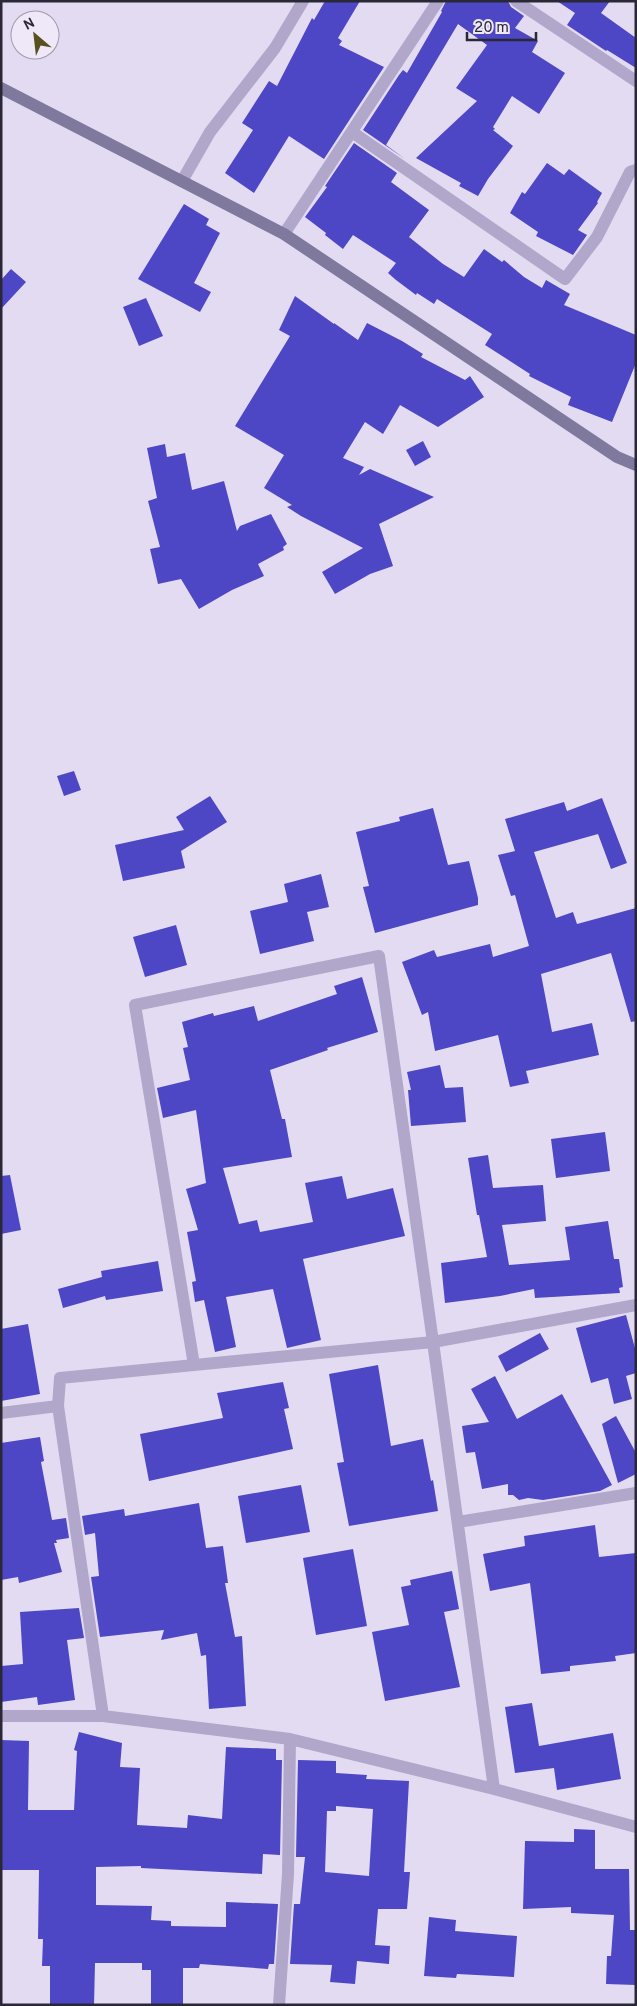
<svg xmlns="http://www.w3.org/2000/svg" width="637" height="2006" viewBox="0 0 637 2006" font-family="Overpass,sans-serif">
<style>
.building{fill:#4d46c5;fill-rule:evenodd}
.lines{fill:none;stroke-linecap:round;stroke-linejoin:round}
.street{stroke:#b1a7ca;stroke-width:12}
.secondary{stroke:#7f799d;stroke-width:12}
</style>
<rect width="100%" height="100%" fill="#e3dbf2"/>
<path class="building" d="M 325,1 L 360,1 L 338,38 L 342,41 L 339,45 L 384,67 L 324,159 L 289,136 L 254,193 L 225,173 L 253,130 L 242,123 L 269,81 L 277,86 L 312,18 L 314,20 Z
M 446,1 L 508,1 L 511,7 L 524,16 L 515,28 L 538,41 L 532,52 L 565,73 L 539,114 L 512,96 L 493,127 L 495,129 L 493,130 L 513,146 L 488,179 L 478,196 L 459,186 L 461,183 L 416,158 L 477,101 L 456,88 L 487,45 L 458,24 L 386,145 L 405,159 L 363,130 L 399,75 L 403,70 L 407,73 L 442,12 L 441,11 Z
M 557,1 L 610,1 L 601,13 L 636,38 L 636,68 L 607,50 L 606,51 L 567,25 L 575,13 Z
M 354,143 L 397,173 L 391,182 L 429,210 L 409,237 L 443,264 L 464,277 L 484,249 L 502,262 L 504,260 L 524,277 L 542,288 L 546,280 L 570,294 L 564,305 L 636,335 L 636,363 L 612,422 L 568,405 L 571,397 L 529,376 L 530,374 L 485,345 L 492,334 L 437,299 L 434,304 L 417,293 L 416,295 L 396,280 L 388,273 L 396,263 L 353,235 L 343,249 L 325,235 L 326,233 L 305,217 L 327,187 L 325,186 Z
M 547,163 L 564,175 L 569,169 L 602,193 L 597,202 L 598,203 L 578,230 L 587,235 L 573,255 L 536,236 L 538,232 L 510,213 L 522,192 L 525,194 Z
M 184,204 L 209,219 L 206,225 L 220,233 L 194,283 L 211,292 L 200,312 L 138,279 Z
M 11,269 L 26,282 L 1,309 L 1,280 Z
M 295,296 L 334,324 L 334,323 L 358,340 L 367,323 L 402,341 L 423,354 L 421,357 L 465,380 L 470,376 L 484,397 L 438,427 L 400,405 L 383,434 L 365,422 L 343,458 L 364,467 L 359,475 L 370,469 L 434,497 L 379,524 L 393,566 L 370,574 L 335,594 L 322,572 L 363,548 L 301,516 L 287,507 L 292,505 L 264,488 L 284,455 L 235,426 L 290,336 L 279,330 Z
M 146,298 L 163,336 L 139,346 L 123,307 Z
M 423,441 L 431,457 L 415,466 L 406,450 Z
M 165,444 L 167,457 L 185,453 L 192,490 L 224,481 L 237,531 L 240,526 L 271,514 L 287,544 L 283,547 L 284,550 L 258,564 L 264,576 L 232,590 L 199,609 L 181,579 L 158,584 L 150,549 L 160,547 L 148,501 L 157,498 L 147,448 Z
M 74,771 L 81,790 L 64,796 L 57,776 Z
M 210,796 L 227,822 L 181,851 L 185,868 L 123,881 L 115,845 L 184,830 L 176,817 Z
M 602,798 L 627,863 L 611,869 L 598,834 L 534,852 L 556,918 L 573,912 L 577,924 L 636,908 L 636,1021 L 631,1022 L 611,953 L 541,974 L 552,1032 L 592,1023 L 599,1055 L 526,1071 L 529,1083 L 510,1087 L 498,1035 L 435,1051 L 428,1012 L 422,1015 L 402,962 L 434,950 L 437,957 L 490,944 L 493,957 L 529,946 L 515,895 L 511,896 L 498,855 L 515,851 L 505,819 L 564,802 L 567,811 Z
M 433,808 L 448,865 L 469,861 L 478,898 L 478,905 L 375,933 L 363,887 L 369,886 L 356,832 L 400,821 L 399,817 Z
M 321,874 L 329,907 L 307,912 L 314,941 L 260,954 L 250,911 L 288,902 L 284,884 Z
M 176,925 L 187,965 L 145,977 L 133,937 Z
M 362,977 L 378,1032 L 327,1048 L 328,1050 L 270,1070 L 282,1119 L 285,1119 L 292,1157 L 223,1168 L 239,1224 L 257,1220 L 260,1232 L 313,1222 L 305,1183 L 342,1176 L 347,1199 L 393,1188 L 405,1236 L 303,1259 L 321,1340 L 287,1348 L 273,1289 L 226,1297 L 236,1347 L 215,1352 L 204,1300 L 195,1302 L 192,1282 L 196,1281 L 187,1232 L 198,1230 L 186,1189 L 206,1183 L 196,1110 L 163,1118 L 157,1088 L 190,1080 L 183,1048 L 188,1047 L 182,1022 L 213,1013 L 214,1016 L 254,1006 L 258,1021 L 337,994 L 334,986 Z
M 440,1065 L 445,1088 L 463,1087 L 466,1122 L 411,1126 L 408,1090 L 411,1090 L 407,1072 Z
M 605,1132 L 610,1171 L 556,1178 L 551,1139 Z
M 488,1155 L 493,1188 L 543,1185 L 546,1221 L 502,1225 L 509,1265 L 570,1260 L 565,1227 L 608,1221 L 614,1259 L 619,1259 L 623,1287 L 619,1288 L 620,1293 L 535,1298 L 534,1289 L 500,1296 L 445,1303 L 441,1263 L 487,1257 L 479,1215 L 477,1215 L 468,1158 Z
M 10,1175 L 21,1230 L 1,1234 L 1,1176 Z
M 158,1261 L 163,1291 L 106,1300 L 105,1296 L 63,1308 L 58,1289 L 102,1277 L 101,1271 Z
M 626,1315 L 636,1352 L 636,1373 L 626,1376 L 632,1399 L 614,1404 L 608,1378 L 591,1383 L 576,1328 Z
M 28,1324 L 40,1394 L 1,1401 L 1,1329 Z
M 540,1333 L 549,1349 L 506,1372 L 498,1356 Z
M 378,1365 L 391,1446 L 423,1439 L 431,1481 L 433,1480 L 438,1511 L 349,1526 L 337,1463 L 344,1462 L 329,1374 Z
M 495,1376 L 517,1419 L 562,1394 L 612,1485 L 600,1491 L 543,1500 L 528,1498 L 519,1500 L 513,1495 L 508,1495 L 508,1484 L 482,1489 L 475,1452 L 466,1453 L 462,1426 L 489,1422 L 471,1389 Z
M 283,1382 L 289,1408 L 284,1409 L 293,1449 L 149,1481 L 140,1434 L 223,1418 L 217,1393 Z
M 616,1416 L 636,1453 L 636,1474 L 618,1483 L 602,1424 Z
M 40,1437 L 44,1461 L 41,1462 L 52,1520 L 66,1518 L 69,1538 L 56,1540 L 57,1543 L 54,1543 L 62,1572 L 19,1583 L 18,1577 L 1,1580 L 1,1443 Z
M 301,1485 L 310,1532 L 246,1543 L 238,1496 Z
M 199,1503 L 206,1548 L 223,1546 L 228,1583 L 225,1583 L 235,1637 L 242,1636 L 246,1706 L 209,1709 L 206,1655 L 201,1656 L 197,1633 L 161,1640 L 164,1630 L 100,1637 L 91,1577 L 99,1576 L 95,1533 L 85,1535 L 82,1516 L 124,1509 L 125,1516 Z
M 595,1525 L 599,1557 L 636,1553 L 636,1653 L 615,1656 L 616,1661 L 570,1666 L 570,1671 L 541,1674 L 530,1583 L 490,1591 L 483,1554 L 525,1546 L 524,1536 Z
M 353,1549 L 367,1626 L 316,1635 L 303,1558 Z
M 452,1571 L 459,1609 L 444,1612 L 460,1687 L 385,1701 L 372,1632 L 409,1625 L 401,1587 L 411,1585 L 410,1580 Z
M 79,1608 L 84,1638 L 67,1640 L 75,1700 L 38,1705 L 37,1697 L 1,1702 L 1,1666 L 23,1664 L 20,1612 Z
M 532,1703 L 539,1746 L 613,1733 L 621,1779 L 557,1790 L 554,1768 L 515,1773 L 505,1707 Z
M 79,1732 L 122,1743 L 120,1767 L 140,1768 L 137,1825 L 187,1828 L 188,1815 L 222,1819 L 226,1747 L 276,1749 L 276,1760 L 282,1760 L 280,1855 L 263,1854 L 262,1874 L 141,1868 L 141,1866 L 96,1867 L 96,1905 L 152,1906 L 151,1920 L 171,1921 L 171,1926 L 226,1927 L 226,1902 L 278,1904 L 274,1964 L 269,1964 L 268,1969 L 200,1964 L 199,1968 L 183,1968 L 183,2005 L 151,2005 L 151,1970 L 142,1970 L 142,1963 L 95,1963 L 94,2005 L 50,2005 L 50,1966 L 42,1966 L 43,1939 L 38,1939 L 39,1870 L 1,1870 L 1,1740 L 29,1741 L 28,1810 L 74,1810 L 77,1751 L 74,1750 Z
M 298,1760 L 336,1761 L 336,1773 L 367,1775 L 366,1779 L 409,1781 L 404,1872 L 410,1872 L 407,1909 L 378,1909 L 375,1945 L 390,1946 L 389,1964 L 357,1961 L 355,1984 L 330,1982 L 332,1965 L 290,1964 L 294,1904 L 300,1904 L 305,1857 L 296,1857 ZM 336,1806 L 373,1809 L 369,1876 L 325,1872 L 327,1811 L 336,1811 Z
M 574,1829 L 595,1830 L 595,1869 L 629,1869 L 630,1930 L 636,1930 L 636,1985 L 606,1984 L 607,1956 L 611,1956 L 614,1915 L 571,1913 L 571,1907 L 523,1909 L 525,1841 L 574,1842 Z
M 429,1917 L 456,1920 L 455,1931 L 517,1936 L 514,1977 L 457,1974 L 456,1978 L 424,1976 Z"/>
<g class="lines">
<path class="street" d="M 516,1 L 636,81
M 352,132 L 565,279 L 597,237 L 630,172 L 636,170
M 182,181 L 210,132 L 275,48 L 303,1
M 284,234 L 438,1
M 194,1365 L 135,1005 L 379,956 L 433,1342 L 636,1305
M 58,1406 L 103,1716 L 290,1739 L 494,1789
M 1,1413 L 58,1406 L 60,1378 L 433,1342 L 494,1789 L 636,1827
M 458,1522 L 636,1493
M 1,1716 L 103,1716
M 279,2005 L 288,1874 L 290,1739"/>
<path class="secondary" d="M 1,88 L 284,234 L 617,457 L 636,465"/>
</g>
<rect width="637" height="2006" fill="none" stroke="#2a2836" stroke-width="5"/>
<g transform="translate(35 35) rotate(332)"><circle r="24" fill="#eee8f9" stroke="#a09bab"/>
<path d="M0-4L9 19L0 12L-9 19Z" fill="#58501d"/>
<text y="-8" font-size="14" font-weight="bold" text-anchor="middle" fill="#2a2836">N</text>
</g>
<path d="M467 32v8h69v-8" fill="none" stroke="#2a2836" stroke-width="2.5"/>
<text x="474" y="32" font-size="15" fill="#2a2836" stroke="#eee8f9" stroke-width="4" paint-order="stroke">20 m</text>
</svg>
